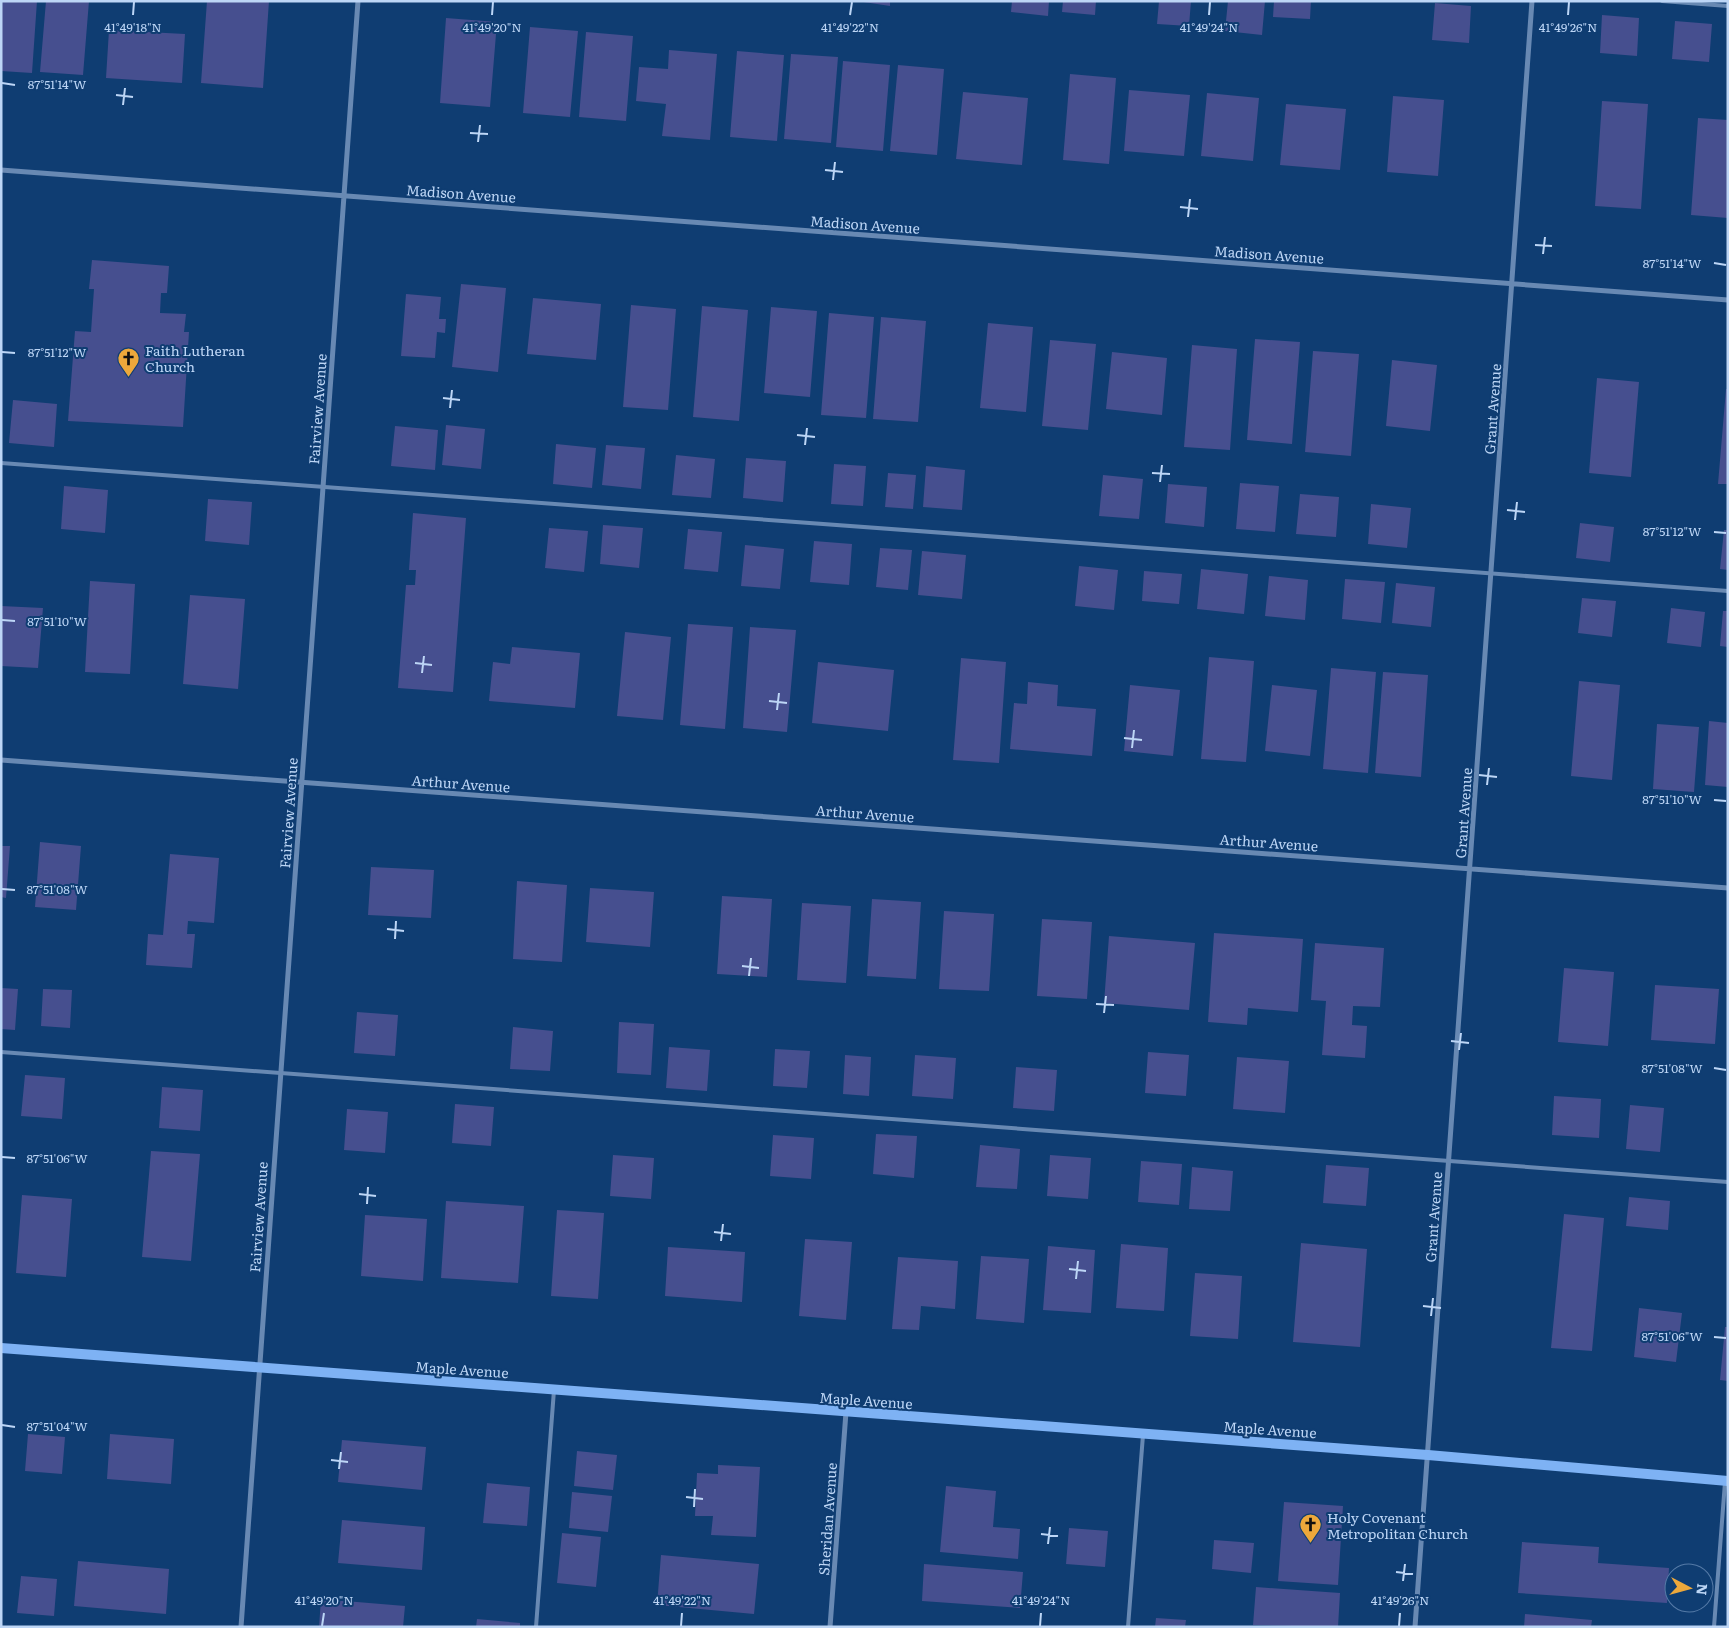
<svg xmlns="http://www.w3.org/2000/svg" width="1729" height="1628" viewBox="0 0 1729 1628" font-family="Literata,serif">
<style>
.building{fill:#464f8f}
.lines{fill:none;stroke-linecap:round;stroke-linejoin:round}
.lane{stroke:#6889b3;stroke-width:4}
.street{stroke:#6889b3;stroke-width:5}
.secondary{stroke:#7eb2f4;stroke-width:10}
.ticks{fill:none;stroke:#bdd6f6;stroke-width:2}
.labels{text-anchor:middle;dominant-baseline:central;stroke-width:4;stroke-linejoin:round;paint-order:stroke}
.street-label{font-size:14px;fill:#bdd6f6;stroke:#0f3d72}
.poi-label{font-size:14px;fill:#bdd6f6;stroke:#0f3d72;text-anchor:start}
.ticks-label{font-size:12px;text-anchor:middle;fill:#bdd6f6;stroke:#0f3d72;stroke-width:4;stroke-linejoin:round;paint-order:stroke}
</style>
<rect width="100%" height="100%" fill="#0f3d72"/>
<path class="building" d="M 1,1 L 37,1 L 32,73 L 1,71 Z
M 46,1 L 89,1 L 83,75 L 40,72 Z
M 207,1 L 269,1 L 263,88 L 201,83 Z
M 857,1 L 890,1 L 890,6 Z
M 1012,1 L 1049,1 L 1048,16 L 1011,12 Z
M 1063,1 L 1096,1 L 1095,15 L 1062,12 Z
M 1159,1 L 1191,1 L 1189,26 L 1157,24 Z
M 1228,1 L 1265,1 L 1262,35 L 1225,31 Z
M 1274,1 L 1311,1 L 1310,19 L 1273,17 Z
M 1435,3 L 1471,6 L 1469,43 L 1432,40 Z
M 1602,15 L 1639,18 L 1637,56 L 1600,53 Z
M 446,18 L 497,22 L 490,107 L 440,103 Z
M 1675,21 L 1712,24 L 1709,62 L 1672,59 Z
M 530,27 L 578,31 L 570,117 L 523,113 Z
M 109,30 L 185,34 L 182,83 L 106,78 Z
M 586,32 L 633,36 L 626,121 L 579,117 Z
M 669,50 L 717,54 L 710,140 L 662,136 L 666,104 L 636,101 L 639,67 L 668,69 Z
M 737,51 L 784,55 L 777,141 L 730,137 Z
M 791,54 L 838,57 L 831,143 L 784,139 Z
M 843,61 L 890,65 L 883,151 L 836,147 Z
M 898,65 L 944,69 L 937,155 L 890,151 Z
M 1070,74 L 1116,78 L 1109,164 L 1063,160 Z
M 1129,90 L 1190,95 L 1184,156 L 1124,151 Z
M 963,92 L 1028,98 L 1022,165 L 956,159 Z
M 1207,93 L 1259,98 L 1253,161 L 1201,156 Z
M 1393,96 L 1444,100 L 1438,176 L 1387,172 Z
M 1602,101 L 1648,104 L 1641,209 L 1595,206 Z
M 1286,104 L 1346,109 L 1340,170 L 1280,165 Z
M 1698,118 L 1728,120 L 1728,218 L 1691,215 Z
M 92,260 L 169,266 L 167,293 L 161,293 L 160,313 L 186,314 L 184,332 L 189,332 L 183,427 L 68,421 L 75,331 L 91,332 L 94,289 L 89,289 Z
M 461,284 L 506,288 L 498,372 L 452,367 Z
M 406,294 L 441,297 L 439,319 L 446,319 L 445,333 L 437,332 L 435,358 L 401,356 Z
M 533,298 L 601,304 L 596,360 L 527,354 Z
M 631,305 L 676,309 L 668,410 L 623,407 Z
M 702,306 L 748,310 L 739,421 L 693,417 Z
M 771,307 L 817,311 L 810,397 L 764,393 Z
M 829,313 L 874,317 L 866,418 L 821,415 Z
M 881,317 L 926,321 L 918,422 L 873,419 Z
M 988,323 L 1033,327 L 1026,412 L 980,408 Z
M 1255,339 L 1300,342 L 1292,444 L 1247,440 Z
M 1050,340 L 1096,344 L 1088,430 L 1042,426 Z
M 1192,345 L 1237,349 L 1230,450 L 1184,447 Z
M 1313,351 L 1359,354 L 1351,456 L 1305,452 Z
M 1112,352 L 1167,358 L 1162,415 L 1106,409 Z
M 1392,360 L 1437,365 L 1430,431 L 1386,426 Z
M 1597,378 L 1639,382 L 1631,477 L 1589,473 Z
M 1726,389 L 1728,389 L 1728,484 L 1718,484 Z
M 13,400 L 57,404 L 54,447 L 9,443 Z
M 446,425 L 485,429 L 481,469 L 442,465 Z
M 395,426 L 438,430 L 435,470 L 391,466 Z
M 556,444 L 596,448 L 592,488 L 553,484 Z
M 606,445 L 645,448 L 641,489 L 602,485 Z
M 676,455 L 715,459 L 711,498 L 672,495 Z
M 746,458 L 786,461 L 783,502 L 743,498 Z
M 834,464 L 866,466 L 863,506 L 831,504 Z
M 926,466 L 965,470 L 962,510 L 923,507 Z
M 888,473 L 916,475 L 913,509 L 885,507 Z
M 1103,475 L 1143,479 L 1139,519 L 1099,516 Z
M 1240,483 L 1279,486 L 1275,532 L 1236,529 Z
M 1168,484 L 1207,487 L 1204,527 L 1165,523 Z
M 64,486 L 108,490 L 105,533 L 61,529 Z
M 1300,494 L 1339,497 L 1336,537 L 1296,534 Z
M 208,499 L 252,502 L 249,545 L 205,541 Z
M 1371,504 L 1411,508 L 1407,548 L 1368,544 Z
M 413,513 L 466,518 L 453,692 L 398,688 L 406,585 L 415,585 L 416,570 L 409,570 Z
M 1580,523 L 1614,527 L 1610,562 L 1576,558 Z
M 603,525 L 643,528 L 639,568 L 600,564 Z
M 549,528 L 588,531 L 584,572 L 545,568 Z
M 688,529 L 722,532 L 718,572 L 684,569 Z
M 1724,530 L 1728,530 L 1728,570 L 1720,569 Z
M 814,541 L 852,544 L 849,585 L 810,582 Z
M 745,545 L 784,549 L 780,589 L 741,586 Z
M 880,548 L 912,550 L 908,590 L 876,587 Z
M 922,551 L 966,555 L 962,599 L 918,595 Z
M 1079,566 L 1118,570 L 1114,610 L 1075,606 Z
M 1201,569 L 1248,574 L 1244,614 L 1197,609 Z
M 1144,571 L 1182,574 L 1179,604 L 1142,601 Z
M 1269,576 L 1308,580 L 1305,620 L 1265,616 Z
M 1345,579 L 1385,582 L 1381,623 L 1342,619 Z
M 90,581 L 135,584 L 130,674 L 85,672 Z
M 1396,583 L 1435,587 L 1431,627 L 1392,623 Z
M 190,595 L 245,599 L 238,689 L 183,684 Z
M 1582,598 L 1616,601 L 1612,637 L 1578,633 Z
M 1,606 L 43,608 L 38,668 L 1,666 Z
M 1671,608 L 1705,612 L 1701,647 L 1667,643 Z
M 1723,611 L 1728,611 L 1728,647 L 1720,646 Z
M 688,624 L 733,627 L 725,729 L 680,725 Z
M 750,627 L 796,630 L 787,732 L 743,728 Z
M 625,632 L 671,637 L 663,720 L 617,716 Z
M 512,647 L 580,653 L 575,708 L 489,701 L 493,662 L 510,664 Z
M 1209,657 L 1254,661 L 1246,762 L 1201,759 Z
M 961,658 L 1006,662 L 999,763 L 953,760 Z
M 818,662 L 894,670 L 888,731 L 812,723 Z
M 1331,668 L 1376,672 L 1368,773 L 1323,769 Z
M 1383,672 L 1428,675 L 1421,777 L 1375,773 Z
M 1579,681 L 1620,685 L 1612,780 L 1571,776 Z
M 1028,682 L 1058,685 L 1057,706 L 1096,709 L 1092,756 L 1010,749 L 1014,703 L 1027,704 Z
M 1130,685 L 1180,690 L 1173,756 L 1124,751 Z
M 1272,685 L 1317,690 L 1310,756 L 1265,751 Z
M 1709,721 L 1728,723 L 1728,787 L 1705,785 Z
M 1657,724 L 1699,727 L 1694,792 L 1653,789 Z
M 40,842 L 81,846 L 76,910 L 35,907 Z
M 1,846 L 10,846 L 6,898 L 1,897 Z
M 170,854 L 219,858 L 214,923 L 188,921 L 187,934 L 195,934 L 192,968 L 146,965 L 148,934 L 163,935 Z
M 371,867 L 434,870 L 431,918 L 368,915 Z
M 517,881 L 567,885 L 562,962 L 513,959 Z
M 590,888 L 654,892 L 650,947 L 586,942 Z
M 722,896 L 772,899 L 767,977 L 717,974 Z
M 872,899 L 921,902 L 916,979 L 867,976 Z
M 802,903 L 851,906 L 846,983 L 797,980 Z
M 944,911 L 994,914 L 989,991 L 939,989 Z
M 1042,919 L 1092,922 L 1087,999 L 1037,996 Z
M 1214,933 L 1303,939 L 1298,1012 L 1248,1008 L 1247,1025 L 1208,1022 Z
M 1109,936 L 1195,943 L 1189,1010 L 1104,1003 Z
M 1315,943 L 1384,948 L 1380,1007 L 1353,1006 L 1352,1025 L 1367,1026 L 1365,1058 L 1322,1055 L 1326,1001 L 1311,1000 Z
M 1564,968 L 1614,972 L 1608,1046 L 1558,1042 Z
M 1655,985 L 1719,989 L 1715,1044 L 1651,1040 Z
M 1,988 L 18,989 L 15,1030 L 1,1029 Z
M 43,989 L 72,990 L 70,1028 L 41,1026 Z
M 357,1012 L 398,1015 L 395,1056 L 354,1053 Z
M 619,1022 L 654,1024 L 651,1075 L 617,1073 Z
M 513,1027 L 553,1031 L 550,1071 L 510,1069 Z
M 669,1047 L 710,1050 L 707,1091 L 666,1088 Z
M 775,1049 L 810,1051 L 807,1088 L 773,1086 Z
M 1148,1052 L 1189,1055 L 1186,1096 L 1145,1093 Z
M 845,1055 L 871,1057 L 869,1096 L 843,1094 Z
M 915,1055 L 956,1058 L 953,1099 L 912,1096 Z
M 1237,1057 L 1289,1061 L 1285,1113 L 1233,1109 Z
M 1016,1067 L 1057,1070 L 1054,1111 L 1013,1108 Z
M 25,1075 L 65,1078 L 62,1119 L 21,1116 Z
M 162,1087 L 203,1090 L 200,1131 L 159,1128 Z
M 1554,1096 L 1601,1099 L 1599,1138 L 1552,1135 Z
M 455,1104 L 494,1107 L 491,1146 L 452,1143 Z
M 1630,1105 L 1664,1108 L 1660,1152 L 1626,1149 Z
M 347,1109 L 388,1112 L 385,1153 L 344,1150 Z
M 876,1134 L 917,1136 L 914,1178 L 873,1174 Z
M 773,1135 L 814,1138 L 811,1179 L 770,1176 Z
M 980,1145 L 1020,1149 L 1017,1189 L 976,1187 Z
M 151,1151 L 200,1154 L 191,1261 L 142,1257 Z
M 613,1155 L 654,1158 L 651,1199 L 610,1196 Z
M 1050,1155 L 1091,1158 L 1088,1199 L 1047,1196 Z
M 1141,1161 L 1182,1164 L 1179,1205 L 1138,1202 Z
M 1326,1165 L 1369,1168 L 1366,1206 L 1323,1203 Z
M 1192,1167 L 1233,1171 L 1230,1211 L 1189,1209 Z
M 22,1195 L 72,1199 L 66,1277 L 16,1273 Z
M 1629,1197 L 1670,1201 L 1668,1230 L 1626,1226 Z
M 446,1201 L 524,1206 L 518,1283 L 441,1278 Z
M 557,1210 L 604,1213 L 598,1299 L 551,1296 Z
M 1564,1214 L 1604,1218 L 1592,1351 L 1551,1348 Z
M 365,1215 L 427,1219 L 423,1281 L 361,1276 Z
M 805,1239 L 852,1242 L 846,1320 L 799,1316 Z
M 1301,1243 L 1367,1249 L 1360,1347 L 1293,1342 Z
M 1121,1244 L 1168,1248 L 1164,1311 L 1116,1308 Z
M 1048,1246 L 1095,1250 L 1091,1313 L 1043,1310 Z
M 668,1247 L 745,1252 L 742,1302 L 665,1296 Z
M 981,1256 L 1029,1259 L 1024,1323 L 976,1319 Z
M 898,1257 L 958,1261 L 955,1309 L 921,1306 L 919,1330 L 892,1329 Z
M 1195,1273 L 1242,1276 L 1238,1339 L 1190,1336 Z
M 1639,1308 L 1682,1313 L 1676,1362 L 1634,1357 Z
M 1725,1327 L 1728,1327 L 1728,1381 L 1720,1380 Z
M 28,1434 L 65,1437 L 62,1474 L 25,1471 Z
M 110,1434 L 174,1439 L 171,1484 L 107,1479 Z
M 342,1440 L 426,1447 L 422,1490 L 338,1482 Z
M 577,1451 L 617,1455 L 613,1490 L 574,1486 Z
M 718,1465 L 760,1467 L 756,1537 L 711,1535 L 713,1516 L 695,1516 L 697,1473 L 718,1474 Z
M 487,1483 L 530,1487 L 527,1526 L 483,1523 Z
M 946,1486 L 996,1491 L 993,1527 L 1020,1529 L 1018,1559 L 940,1552 Z
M 572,1492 L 612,1496 L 608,1532 L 569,1528 Z
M 1284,1502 L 1343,1506 L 1338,1585 L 1278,1581 Z
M 342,1520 L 425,1527 L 422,1570 L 338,1563 Z
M 1069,1528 L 1108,1531 L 1105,1567 L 1066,1564 Z
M 562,1533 L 601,1537 L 596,1587 L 557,1583 Z
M 1214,1540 L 1254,1543 L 1251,1573 L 1212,1569 Z
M 1522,1542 L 1599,1547 L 1598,1563 L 1669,1568 L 1667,1603 L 1518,1593 Z
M 661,1555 L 759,1564 L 754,1614 L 657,1605 Z
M 78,1561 L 169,1569 L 166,1614 L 74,1606 Z
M 924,1564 L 1023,1572 L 1020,1608 L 922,1601 Z
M 21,1576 L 57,1579 L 54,1616 L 17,1613 Z
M 1256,1587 L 1340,1593 L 1338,1627 L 1253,1625 Z
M 321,1599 L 405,1606 L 403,1627 L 319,1627 Z
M 1525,1614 L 1592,1620 L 1591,1627 L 1524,1627 Z
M 1156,1618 L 1186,1620 L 1185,1627 L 1155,1627 Z
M 477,1619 L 520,1623 L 520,1627 L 476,1627 Z"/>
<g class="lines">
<path class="lane" d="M 1662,1 L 1728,6
M 1,463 L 1728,591
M 1,1052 L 1728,1182
M 536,1627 L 554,1390
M 1128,1627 L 1143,1435
M 1714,1627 L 1725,1482"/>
<path class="street" d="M 1,170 L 1728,300
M 1,760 L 1728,888
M 241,1627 L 358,1
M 830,1627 L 846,1412
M 1415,1627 L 1532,1"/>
<path class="secondary" d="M 1,1348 L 1428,1455 L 1728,1481"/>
</g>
<path class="ticks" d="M 133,15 L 134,2M 492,15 L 493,2M 850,15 L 852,2M 1209,15 L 1210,2M 1568,15 L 1569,2M 2,83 L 15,85M 116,95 L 133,97M 123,105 L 125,88M 470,133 L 488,134M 478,142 L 480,125M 825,170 L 843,172M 833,180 L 835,162M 1180,207 L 1198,209M 1188,217 L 1190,199M 1535,245 L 1552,246M 1543,254 L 1545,237M 1714,263 L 1726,265M 2,352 L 15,353M 443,398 L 460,400M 450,408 L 452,390M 797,435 L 815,437M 805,445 L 807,428M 1152,473 L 1170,474M 1160,482 L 1162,465M 1507,510 L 1525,512M 1515,520 L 1517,502M 1714,532 L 1726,533M 2,620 L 15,621M 415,663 L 432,665M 422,673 L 424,656M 769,701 L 787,703M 777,710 L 779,693M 1124,738 L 1142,740M 1132,748 L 1134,730M 1479,775 L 1497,777M 1487,785 L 1489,768M 1714,800 L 1726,801M 2,889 L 15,890M 387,929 L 404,931M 395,939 L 396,921M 742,966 L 759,968M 749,976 L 751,958M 1096,1004 L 1114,1005M 1104,1013 L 1106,996M 1451,1041 L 1469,1043M 1459,1050 L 1461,1033M 1714,1068 L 1726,1070M 2,1157 L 15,1158M 359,1194 L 376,1196M 367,1204 L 368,1187M 714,1232 L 731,1234M 721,1241 L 723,1224M 1069,1269 L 1086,1271M 1076,1279 L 1078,1261M 1423,1306 L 1441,1308M 1431,1316 L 1433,1298M 1714,1337 L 1726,1338M 2,1425 L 15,1427M 331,1460 L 348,1462M 339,1469 L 341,1452M 686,1497 L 703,1499M 694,1507 L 695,1489M 1041,1534 L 1058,1536M 1048,1544 L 1050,1527M 1396,1572 L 1413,1574M 1403,1581 L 1405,1564M 322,1626 L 324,1613M 681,1626 L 682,1613M 1040,1626 L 1041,1613M 1399,1626 L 1400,1613"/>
<defs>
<symbol id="church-pin" viewBox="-11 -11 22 30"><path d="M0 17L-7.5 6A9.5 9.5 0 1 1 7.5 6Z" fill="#eda83b" stroke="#0f3d72"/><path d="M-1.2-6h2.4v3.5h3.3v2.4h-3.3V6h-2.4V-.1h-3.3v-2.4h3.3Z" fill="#111"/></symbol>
</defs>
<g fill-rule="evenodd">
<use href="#church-pin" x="116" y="346" width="25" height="34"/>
<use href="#church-pin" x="1298" y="1512" width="25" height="34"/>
</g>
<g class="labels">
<g class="street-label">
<text transform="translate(461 193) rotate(4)">Madison Avenue</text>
<text transform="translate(865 224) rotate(4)">Madison Avenue</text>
<text transform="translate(1269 254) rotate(4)">Madison Avenue</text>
<text transform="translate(317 409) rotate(-86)">Fairview Avenue</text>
<text transform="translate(1492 409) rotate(-86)">Grant Avenue</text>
<text transform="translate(461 783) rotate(4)">Arthur Avenue</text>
<text transform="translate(288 813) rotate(-86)">Fairview Avenue</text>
<text transform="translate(865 813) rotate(4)">Arthur Avenue</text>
<text transform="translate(1463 813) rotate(-86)">Grant Avenue</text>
<text transform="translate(1269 842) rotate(4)">Arthur Avenue</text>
<text transform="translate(258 1217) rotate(-86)">Fairview Avenue</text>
<text transform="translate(1433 1217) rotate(-86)">Grant Avenue</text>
<text transform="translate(462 1369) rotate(4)">Maple Avenue</text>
<text transform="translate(866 1400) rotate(4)">Maple Avenue</text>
<text transform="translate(1270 1429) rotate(4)">Maple Avenue</text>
<text transform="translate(827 1519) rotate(-86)">Sheridan Avenue</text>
</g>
<g class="poi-label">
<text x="145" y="350">Faith Lutheran<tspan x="145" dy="16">Church</tspan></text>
<text x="1327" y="1517">Holy Covenant<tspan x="1327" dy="16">Metropolitan Church</tspan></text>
</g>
</g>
<g class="ticks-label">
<text x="133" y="32">41°49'18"N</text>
<text x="492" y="32">41°49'20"N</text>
<text x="850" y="32">41°49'22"N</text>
<text x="1209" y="32">41°49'24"N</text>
<text x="1568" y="32">41°49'26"N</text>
<text x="57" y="89">87°51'14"W</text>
<text x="1672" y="268">87°51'14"W</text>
<text x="57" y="357">87°51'12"W</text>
<text x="1672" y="536">87°51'12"W</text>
<text x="57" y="626">87°51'10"W</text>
<text x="1672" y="804">87°51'10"W</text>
<text x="57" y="894">87°51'08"W</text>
<text x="1672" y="1073">87°51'08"W</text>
<text x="57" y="1163">87°51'06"W</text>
<text x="1672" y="1341">87°51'06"W</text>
<text x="57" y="1431">87°51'04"W</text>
<text x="324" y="1605">41°49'20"N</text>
<text x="682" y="1605">41°49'22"N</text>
<text x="1041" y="1605">41°49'24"N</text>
<text x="1400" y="1605">41°49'26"N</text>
</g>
<rect width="1729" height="1628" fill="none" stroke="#bdd6f6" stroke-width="5"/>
<g transform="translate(1689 1588) rotate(96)"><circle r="24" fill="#0f3d72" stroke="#557aa7"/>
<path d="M0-4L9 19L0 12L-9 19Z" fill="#eda83b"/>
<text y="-8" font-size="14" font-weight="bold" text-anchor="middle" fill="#bdd6f6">N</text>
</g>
</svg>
